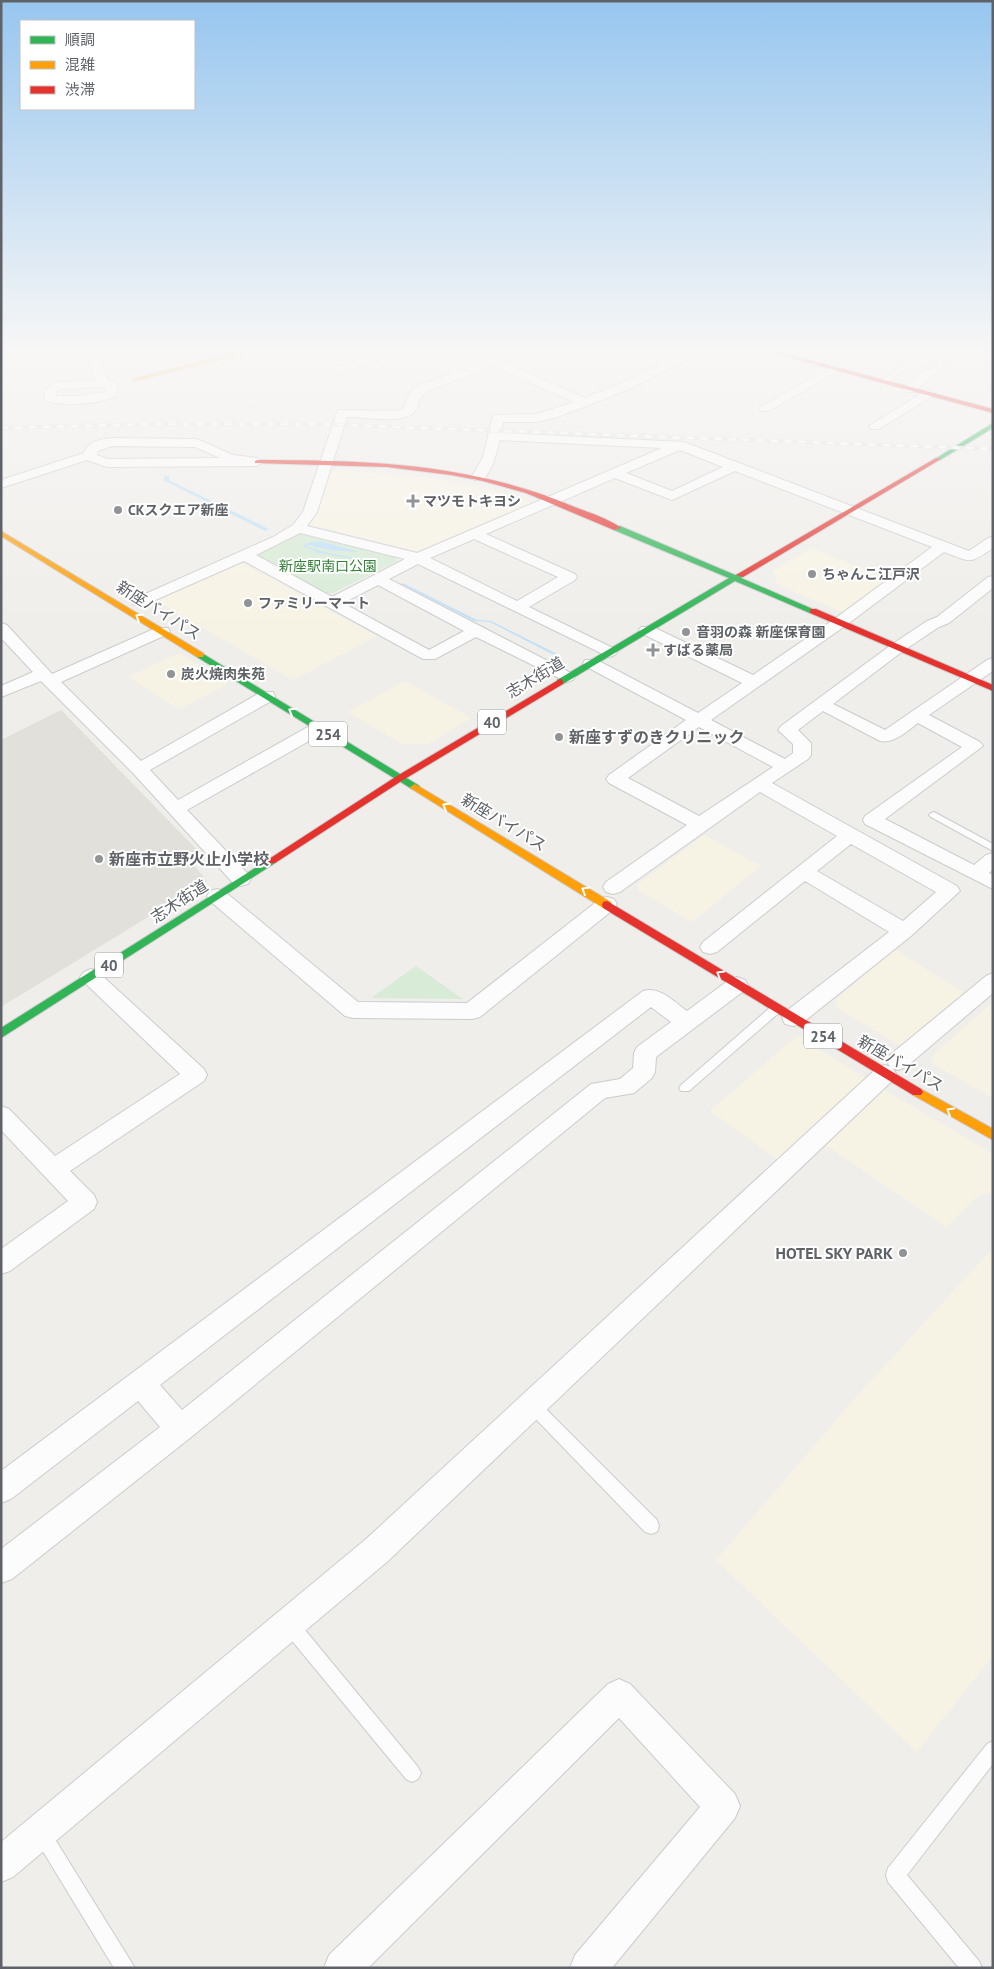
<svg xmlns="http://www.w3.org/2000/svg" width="994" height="1969" viewBox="0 0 994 1969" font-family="'PT Sans','Noto Sans JP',sans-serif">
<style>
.commercial{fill:#f7f3e4}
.education{fill:#e2e0da}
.green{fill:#d8ebd6}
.water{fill:#bfe0f9}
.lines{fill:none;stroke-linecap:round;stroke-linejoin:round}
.lane-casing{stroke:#cbcccc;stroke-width:2}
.street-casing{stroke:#cbcccc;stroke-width:2}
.fast-casing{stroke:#cacacb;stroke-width:2}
.slow-casing{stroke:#cacacb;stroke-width:2}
.jam-casing{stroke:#cacacb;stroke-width:2}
.lane{fill:#fdfcfc;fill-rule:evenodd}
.street{fill:#fdfcfc;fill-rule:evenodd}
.fast{fill:#30b455;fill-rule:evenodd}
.slow{fill:#ff9f0a;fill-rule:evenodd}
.jam{fill:#e5322d;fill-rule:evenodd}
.rail-casing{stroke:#e4e4e4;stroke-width:4}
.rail{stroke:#fff;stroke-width:2.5;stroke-dasharray:7;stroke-linecap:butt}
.oneway{stroke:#fff}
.poi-dot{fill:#919496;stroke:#fff;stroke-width:2}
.labels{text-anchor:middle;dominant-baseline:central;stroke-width:4;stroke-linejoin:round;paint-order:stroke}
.far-poi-label{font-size:14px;font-weight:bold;fill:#5f6368;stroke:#fff;text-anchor:start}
.far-park-label{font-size:14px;fill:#348238;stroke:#fff}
.shield{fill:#fff;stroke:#8f9295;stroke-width:1}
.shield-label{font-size:15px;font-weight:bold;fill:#5f6368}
.street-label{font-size:16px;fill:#5f6368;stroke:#fff}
.poi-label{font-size:16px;font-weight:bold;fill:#5f6368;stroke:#fff;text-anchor:start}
</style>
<rect width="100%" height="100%" fill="#efeeea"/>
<path class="commercial" d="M 337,470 L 432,478 L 498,492 L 530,502 L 530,505 L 422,551 L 415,551 L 312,525 L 310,522 L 318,510 L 331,472 Z
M 812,548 L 890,580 L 847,611 L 840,611 L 778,585 L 773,571 Z
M 236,562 L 242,563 L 377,636 L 293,680 L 158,602 L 159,598 Z
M 179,653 L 228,684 L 179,709 L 128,677 Z
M 405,681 L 471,718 L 428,744 L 402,744 L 348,712 Z
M 704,835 L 761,866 L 692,922 L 638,890 L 638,884 Z
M 894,949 L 964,993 L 909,1044 L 897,1044 L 837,1008 L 836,1000 Z
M 993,1002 L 993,1098 L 933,1064 L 931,1057 Z
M 797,1036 L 871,1081 L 783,1163 L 710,1111 Z
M 883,1089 L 993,1154 L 993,1192 L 979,1195 L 947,1227 L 824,1144 Z
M 993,1248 L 993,1659 L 991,1658 L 917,1752 L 716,1560 L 856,1397 Z"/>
<path class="education" d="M 61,710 L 202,855 L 192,863 L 207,881 L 1,1007 L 1,740 Z"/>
<path class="green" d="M 298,532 L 397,557 L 397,561 L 333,593 L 323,593 L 254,557 L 255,553 Z
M 416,966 L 463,999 L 371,998 Z"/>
<path class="water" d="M 165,476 L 170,476 L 169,480 L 269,529 L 265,531 L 163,480 Z
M 320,541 L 360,552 L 329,550 L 310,545 L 306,546 C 330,556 357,556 382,564 L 319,553 L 302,546 L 311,542 Z
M 403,583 L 477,620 L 491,621 L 559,655 L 556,656 L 490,622 L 474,621 L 401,584 Z"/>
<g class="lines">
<defs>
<path id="lane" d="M 917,350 L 923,350 L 916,360 L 886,383 L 882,383 L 882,381 L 912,358 Z
M 934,812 L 993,844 L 993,851 L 931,817 L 929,815 L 931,813 Z
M 777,1004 L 781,1005 L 783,1008 L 781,1011 L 689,1091 L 681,1091 L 679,1088 L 681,1085 L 773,1005 Z
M 532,1398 L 537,1400 L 657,1520 L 659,1526 L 657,1532 L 651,1534 L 645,1532 L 527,1410 L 525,1405 L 527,1400 Z
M 290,1617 L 296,1619 L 418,1767 L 421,1773 L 418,1779 L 412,1782 L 406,1779 L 284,1631 L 282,1625 L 284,1619 Z
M 993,1741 L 993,1764 L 907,1875 L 979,1961 L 982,1968 L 959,1968 L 888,1882 L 886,1875 L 888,1868 L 987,1744 Z
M 42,1825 L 48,1828 L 135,1968 L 114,1968 L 36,1840 L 33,1834 L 36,1828 Z"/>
<path id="street" d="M 84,350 L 96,350 L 108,381 L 116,382 L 118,385 L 115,397 C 93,404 68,407 46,401 L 44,398 L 45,390 L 57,382 L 96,380 ZM 106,387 L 105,392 L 80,396 L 56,396 L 57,391 L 60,389 Z
M 390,350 L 408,350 L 343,372 L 339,374 L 333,370 L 335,368 Z
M 513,350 L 530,350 L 503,362 L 585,398 L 622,383 L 690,350 L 705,350 L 630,389 L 555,418 L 537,422 L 503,422 L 501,433 L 684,442 L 969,551 L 988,538 L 993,537 L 993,548 C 969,565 971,562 944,552 L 845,626 L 711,720 L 785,759 L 793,753 L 793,744 L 778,730 L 781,726 L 891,645 L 927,621 L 937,617 L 988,577 L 993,576 L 993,588 L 949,623 L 939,627 L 903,651 L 833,704 L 885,730 L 987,660 L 993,658 L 993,671 L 929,715 L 980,742 L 983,746 L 885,819 L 974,865 L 986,855 L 993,853 L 993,869 L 989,873 L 993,875 L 993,889 L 865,824 L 863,820 L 865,816 L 962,747 L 918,723 C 907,731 894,744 880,741 L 823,711 L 798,730 L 811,743 L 811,755 L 808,759 L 772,783 L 957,886 L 960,891 L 911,936 L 801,1024 L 793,1026 L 785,1024 L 782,1018 L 785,1012 L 889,932 L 805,881 L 717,952 L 710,954 L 703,952 L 700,947 L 703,942 L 837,836 L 760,792 L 620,892 L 613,894 L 606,892 L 603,887 L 606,882 L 687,825 L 609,783 L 606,779 L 609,775 L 686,720 L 585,666 L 583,663 L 585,660 L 597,660 L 698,713 L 742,683 L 641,633 L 639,630 L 641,627 L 653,627 L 753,675 L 833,620 L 932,547 L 735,471 L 672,500 L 615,478 L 486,534 L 575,574 L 577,577 L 575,580 L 529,607 L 615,649 L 617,652 L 615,655 L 609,657 L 418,564 L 389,579 L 573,674 L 575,677 L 573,680 L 567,682 L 476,637 L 435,659 L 423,659 L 244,561 L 144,605 L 134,605 L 131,602 L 134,599 L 273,537 L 293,525 L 303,512 L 338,410 L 398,411 L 404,408 L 410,392 L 420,385 ZM 493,366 L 574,402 L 537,414 L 493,415 L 483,457 L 472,477 L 474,480 L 484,480 L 493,464 L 500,440 L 662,448 L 417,553 L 307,526 L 317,512 L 347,417 C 363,417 402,424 413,413 C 421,406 415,400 428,391 ZM 680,450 L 723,467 L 672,491 L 626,473 ZM 300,533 L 405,559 L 332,597 L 256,555 ZM 474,539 L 558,577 L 517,601 L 430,558 ZM 378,585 L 464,631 L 429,650 L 343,603 ZM 699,727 L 773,767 L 699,816 L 628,778 ZM 851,844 L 936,892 L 903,921 L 817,871 Z
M 825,350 L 838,350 L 818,366 L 810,366 L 808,364 L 810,362 Z
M 950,350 L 963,350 L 914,392 L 906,392 L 904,389 L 906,386 Z
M 834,365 L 838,367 L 840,369 L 838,371 L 769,411 L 761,411 L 759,408 Z
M 927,390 L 933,394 L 931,397 L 879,429 L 871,429 L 869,426 Z
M 112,438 L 197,439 L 233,455 L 257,458 L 264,462 L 257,466 L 107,467 L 87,460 L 1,488 L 1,480 L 84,453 C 89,441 101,439 112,438 ZM 112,446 L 195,447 L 220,458 L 108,459 L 97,455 L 98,451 Z
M 1,623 L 7,625 L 52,674 L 156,628 L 168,628 L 170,631 L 168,634 L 61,682 L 141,761 L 261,692 L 273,692 L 275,696 L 273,700 L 150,770 L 178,800 L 313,724 L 319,723 L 325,724 L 328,728 L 325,732 L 187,810 L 248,874 L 251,879 L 248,884 L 241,886 L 234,884 L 133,773 L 41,681 L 1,697 L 1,686 L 33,672 L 1,638 Z
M 217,889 L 224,891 L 358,1002 L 467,1003 L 600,899 L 607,897 L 614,899 L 617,904 L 614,909 L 480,1017 L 472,1019 L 353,1018 L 345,1016 L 210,901 L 207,896 L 210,891 Z
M 91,969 L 98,972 L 204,1069 L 207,1075 L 204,1081 L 70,1171 L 94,1195 L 97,1202 L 94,1209 L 10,1271 L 1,1274 L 1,1249 L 68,1201 L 1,1130 L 1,1106 L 9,1109 L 55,1156 L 180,1074 L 84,982 L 80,977 L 84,972 Z
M 993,973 L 993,993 L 906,1067 L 898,1070 L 893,1068 L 896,1074 L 893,1080 L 388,1561 L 13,1877 L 1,1882 L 1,1842 L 366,1539 L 877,1068 L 885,1065 L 890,1067 L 887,1061 L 890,1055 L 986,976 Z
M 737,977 L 745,980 L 748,985 L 745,990 L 656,1057 L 655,1072 L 652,1078 L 634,1093 L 605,1098 L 190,1438 L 12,1579 L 1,1583 L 1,1549 L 160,1427 L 138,1401 L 11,1499 L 1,1503 L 1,1471 L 643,991 C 660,986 674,1002 687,1011 L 729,980 ZM 651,1007 L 671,1022 L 637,1047 L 634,1053 L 633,1068 L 620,1079 L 591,1084 L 182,1410 L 160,1385 Z
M 619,1679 L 630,1684 L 735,1794 L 740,1806 L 735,1818 L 612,1968 L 570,1968 L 575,1955 L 700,1807 L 619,1718 L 368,1968 L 324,1968 L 329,1955 L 608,1684 Z"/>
<path id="fast" d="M 993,423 L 993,428 L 940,460 L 935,459 Z
M 614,526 L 620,526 L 735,575 L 743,573 L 744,575 L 741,578 L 817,611 L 810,613 L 735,581 L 563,684 L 557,684 L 557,680 L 729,578 L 614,530 Z
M 200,652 L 418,785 L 420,787 L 415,790 L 412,789 L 197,657 L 197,653 Z
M 271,858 L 276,861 L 275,863 L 1,1038 L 1,1028 Z"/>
<path id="slow" d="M 246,350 L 259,350 L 135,381 L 132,379 Z
M 1,531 L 203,653 L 204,655 L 203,657 L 197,657 L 1,536 Z
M 415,784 L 611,902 L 612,905 L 611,908 L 603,908 L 412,789 L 410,787 Z
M 917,1087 L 993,1129 L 993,1140 L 913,1095 L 911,1092 L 913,1089 Z"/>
<path id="jam" d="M 761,350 L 773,350 L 993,409 L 993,413 Z
M 936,458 L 941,459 L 743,577 L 736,575 Z
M 257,460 C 366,460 470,463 572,506 C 587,512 608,518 621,528 L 614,530 L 526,493 L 483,481 L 451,475 L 387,467 L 255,463 L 255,461 Z
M 810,609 L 816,609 L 993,685 L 993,691 L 810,613 Z
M 560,679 L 563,680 L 563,684 L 403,780 L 275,863 L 267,863 L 266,861 L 397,776 Z
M 607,901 L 921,1089 L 923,1092 L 921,1095 L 913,1095 L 603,908 L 602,905 L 603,902 Z"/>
</defs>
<use href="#lane" class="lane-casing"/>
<use href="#street" class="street-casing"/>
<use href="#fast" class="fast-casing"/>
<use href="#slow" class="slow-casing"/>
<use href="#jam" class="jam-casing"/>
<use href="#lane" class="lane"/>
<use href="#street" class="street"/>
<use href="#fast" class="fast"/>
<use href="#slow" class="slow"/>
<use href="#jam" class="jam"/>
<defs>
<path id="rail" d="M 1,428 L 158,424 L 315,424 L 993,449"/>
</defs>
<use href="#rail" class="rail-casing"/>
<use href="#rail" class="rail"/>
</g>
<defs><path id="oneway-chevron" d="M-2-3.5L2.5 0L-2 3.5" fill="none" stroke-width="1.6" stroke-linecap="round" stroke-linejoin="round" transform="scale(1.25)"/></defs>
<g class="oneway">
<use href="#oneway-chevron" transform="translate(139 617) rotate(-148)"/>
<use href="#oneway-chevron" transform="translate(292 711) rotate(-149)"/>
<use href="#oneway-chevron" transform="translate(446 806) rotate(-149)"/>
<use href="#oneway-chevron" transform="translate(585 890) rotate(-149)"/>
<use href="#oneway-chevron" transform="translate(720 974) rotate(-149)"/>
<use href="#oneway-chevron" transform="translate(950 1111) rotate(-150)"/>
</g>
<linearGradient id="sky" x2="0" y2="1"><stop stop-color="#97c6ef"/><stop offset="0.56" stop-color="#f8f7f6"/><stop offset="1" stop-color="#f8f7f6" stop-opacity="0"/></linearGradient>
<rect width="994" height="626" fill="url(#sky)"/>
<g class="poi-dot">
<path d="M410.5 493.5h5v5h5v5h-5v5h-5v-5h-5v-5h5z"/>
<circle cx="118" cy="510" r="5"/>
<circle cx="812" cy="574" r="5"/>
<circle cx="248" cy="603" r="5"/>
<circle cx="686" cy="632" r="5"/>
<path d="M650.5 642.5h5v5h5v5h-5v5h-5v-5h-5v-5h5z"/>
<circle cx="171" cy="674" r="5"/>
<circle cx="559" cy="737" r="5"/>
<circle cx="99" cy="859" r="5"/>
<circle cx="903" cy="1253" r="5"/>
</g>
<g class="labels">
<g class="far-poi-label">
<text x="423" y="501">マツモトキヨシ</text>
<text x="128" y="510">CKスクエア新座</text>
<text x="822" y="574">ちゃんこ江戸沢</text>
<text x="258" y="603">ファミリーマート</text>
<text x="696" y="632">音羽の森 新座保育園</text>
<text x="663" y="650">すばる薬局</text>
<text x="181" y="674">炭火焼肉朱苑</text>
</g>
<g class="far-park-label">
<text x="328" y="566">新座駅南口公園</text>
</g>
<g class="shield">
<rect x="478" y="709.5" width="28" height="25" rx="4"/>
<rect x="309" y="721.5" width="38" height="25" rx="4"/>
<rect x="95" y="952.5" width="28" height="25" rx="4"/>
<rect x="804" y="1023.5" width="38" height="25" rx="4"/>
</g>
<g class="shield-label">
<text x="492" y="722">40</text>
<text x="328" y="734">254</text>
<text x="109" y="965">40</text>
<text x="823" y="1036">254</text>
</g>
<g class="street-label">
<text transform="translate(159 610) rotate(32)">新座バイパス</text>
<text transform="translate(535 677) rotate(-31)">志木街道</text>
<text transform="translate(504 822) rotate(31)">新座バイパス</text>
<text transform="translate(179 901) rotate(-33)">志木街道</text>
<text transform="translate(901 1063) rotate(30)">新座バイパス</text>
</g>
<g class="poi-label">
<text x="569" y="737">新座すずのきクリニック</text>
<text x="109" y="859">新座市立野火止小学校</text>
<text x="893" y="1253" text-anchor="end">HOTEL SKY PARK</text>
</g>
</g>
<rect width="994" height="1969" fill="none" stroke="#5f6368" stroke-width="5"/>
<rect x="20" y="20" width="175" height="90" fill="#ffffff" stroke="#bfc1c3"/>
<rect x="30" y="36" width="25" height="8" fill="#30b455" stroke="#bfc1c3"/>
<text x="65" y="45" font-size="15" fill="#5f6368">順調</text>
<rect x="30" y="61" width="25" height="8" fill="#ff9f0a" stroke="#bfc1c3"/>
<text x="65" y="70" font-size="15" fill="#5f6368">混雑</text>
<rect x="30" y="86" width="25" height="8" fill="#e5322d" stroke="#bfc1c3"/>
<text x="65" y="95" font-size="15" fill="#5f6368">渋滞</text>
</svg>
